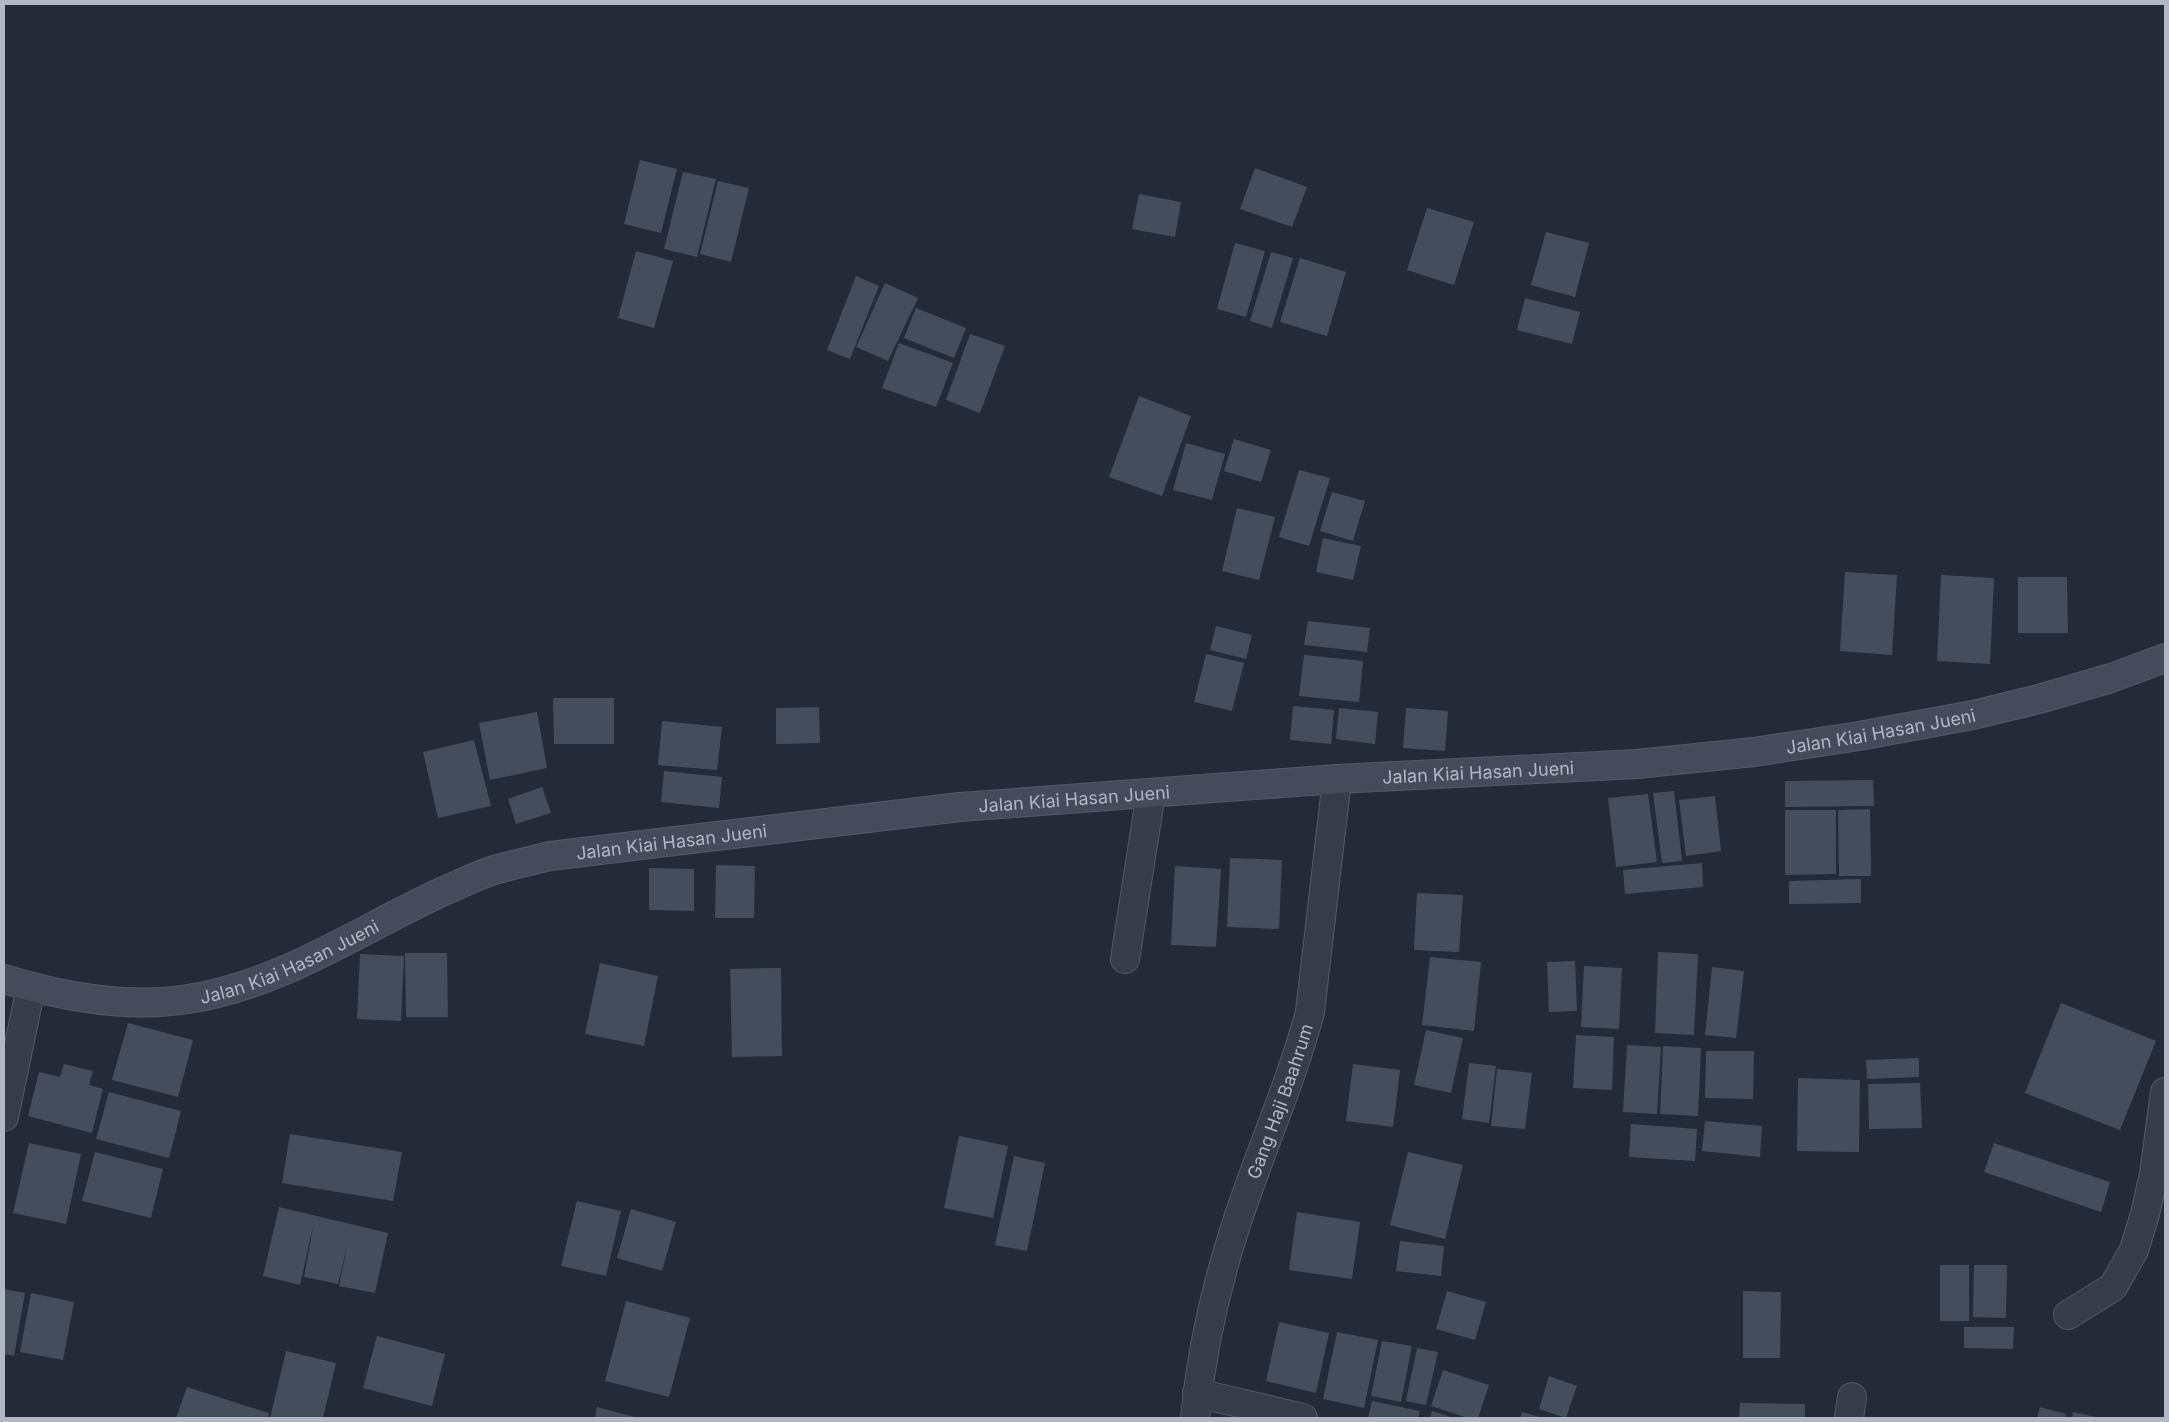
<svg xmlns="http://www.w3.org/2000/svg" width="2169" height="1422" viewBox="0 0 2169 1422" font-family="Inter,sans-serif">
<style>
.building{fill:#454d5c}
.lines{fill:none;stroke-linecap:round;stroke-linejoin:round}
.street-casing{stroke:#555a66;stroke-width:30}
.secondary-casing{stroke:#555a66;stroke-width:30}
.street{stroke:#373c48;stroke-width:28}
.secondary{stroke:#464b5b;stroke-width:28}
.labels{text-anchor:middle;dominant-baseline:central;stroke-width:4.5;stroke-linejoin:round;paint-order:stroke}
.street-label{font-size:18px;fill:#b2b7c4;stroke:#1c212d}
</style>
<rect width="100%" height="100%" fill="#242a38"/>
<path class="building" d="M 640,160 L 677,169 L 661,233 L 624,224 Z
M 1255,168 L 1307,187 L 1292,227 L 1240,209 Z
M 683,172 L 716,179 L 697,257 L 664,249 Z
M 718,181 L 749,188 L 731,262 L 700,254 Z
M 1139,194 L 1181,202 L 1175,237 L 1132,229 Z
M 1427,208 L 1474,222 L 1454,285 L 1407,270 Z
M 1546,232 L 1589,243 L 1575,297 L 1531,285 Z
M 1235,243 L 1265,251 L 1246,317 L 1217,309 Z
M 636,251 L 673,261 L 654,328 L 618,318 Z
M 1271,252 L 1293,258 L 1272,328 L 1250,321 Z
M 1300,258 L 1346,272 L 1327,336 L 1280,322 Z
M 856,276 L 879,286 L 850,359 L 827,350 Z
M 885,283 L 918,298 L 888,361 L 856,347 Z
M 1525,298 L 1580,312 L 1572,344 L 1517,330 Z
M 916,308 L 966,328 L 954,358 L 904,338 Z
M 970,334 L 1005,346 L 980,413 L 946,400 Z
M 899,343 L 953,363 L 936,407 L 882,388 Z
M 1139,396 L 1191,416 L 1162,496 L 1109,477 Z
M 1234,439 L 1271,450 L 1261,482 L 1224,471 Z
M 1186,443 L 1225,454 L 1212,500 L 1173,490 Z
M 1299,470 L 1330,478 L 1309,546 L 1279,537 Z
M 1332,492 L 1365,501 L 1353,541 L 1320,531 Z
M 1237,508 L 1275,517 L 1259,580 L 1222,571 Z
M 1323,538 L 1361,546 L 1353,580 L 1316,572 Z
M 1845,572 L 1897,575 L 1892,655 L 1840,651 Z
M 1941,575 L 1994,578 L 1990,664 L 1937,661 Z
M 2018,577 L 2067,577 L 2068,633 L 2018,633 Z
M 1308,621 L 1370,628 L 1367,652 L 1304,645 Z
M 1216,626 L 1252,635 L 1246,659 L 1210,650 Z
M 1206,654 L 1244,663 L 1232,711 L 1194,702 Z
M 1304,655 L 1363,661 L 1359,702 L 1299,696 Z
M 553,698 L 614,698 L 614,744 L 554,744 Z
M 1293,706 L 1334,710 L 1331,744 L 1290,740 Z
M 819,707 L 820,743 L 776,744 L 776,708 Z
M 1339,708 L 1378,712 L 1375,744 L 1336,739 Z
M 1406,708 L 1448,711 L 1445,751 L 1403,748 Z
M 537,712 L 547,768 L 490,780 L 479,723 Z
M 662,721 L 722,727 L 717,770 L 658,765 Z
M 474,740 L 491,806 L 438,818 L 423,752 Z
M 664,771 L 722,777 L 719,808 L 661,802 Z
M 1873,780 L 1874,806 L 1785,807 L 1785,781 Z
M 542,787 L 551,813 L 516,824 L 508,799 Z
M 1674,791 L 1682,861 L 1662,863 L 1653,793 Z
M 1648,794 L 1657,862 L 1616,867 L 1608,798 Z
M 1715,796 L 1721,851 L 1686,856 L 1679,800 Z
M 1870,809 L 1871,876 L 1839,876 L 1838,810 Z
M 1785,810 L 1836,810 L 1836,874 L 1785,875 Z
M 1230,858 L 1282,860 L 1279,929 L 1227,927 Z
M 1702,863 L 1703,887 L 1625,894 L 1623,870 Z
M 716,865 L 755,866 L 754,918 L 715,918 Z
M 1175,866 L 1221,869 L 1216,947 L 1171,945 Z
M 649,868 L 694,869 L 694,911 L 649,910 Z
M 1861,879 L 1861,903 L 1789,904 L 1789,881 Z
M 1417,893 L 1463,895 L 1459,952 L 1414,950 Z
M 1658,952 L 1698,954 L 1694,1035 L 1655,1033 Z
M 405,953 L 447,953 L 448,1017 L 406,1017 Z
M 360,954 L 404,956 L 401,1021 L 357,1019 Z
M 1430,957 L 1481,962 L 1474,1031 L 1422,1025 Z
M 1575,961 L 1577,1011 L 1549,1012 L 1547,962 Z
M 600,963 L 658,976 L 644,1046 L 585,1034 Z
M 1584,966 L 1622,968 L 1619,1029 L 1581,1027 Z
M 1712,967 L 1744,971 L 1736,1038 L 1705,1035 Z
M 781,968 L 782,1056 L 732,1057 L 730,969 Z
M 2061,1003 L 2156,1041 L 2120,1130 L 2025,1093 Z
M 128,1023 L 193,1040 L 178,1097 L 112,1080 Z
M 1426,1030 L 1463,1038 L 1451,1093 L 1414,1085 Z
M 1576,1035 L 1614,1037 L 1612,1090 L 1573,1088 Z
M 1627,1045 L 1661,1047 L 1657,1114 L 1623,1112 Z
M 1663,1046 L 1701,1048 L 1698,1116 L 1660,1114 Z
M 1706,1051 L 1754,1051 L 1753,1099 L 1705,1098 Z
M 1919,1058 L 1919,1077 L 1867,1079 L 1866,1060 Z
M 1469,1063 L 1496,1066 L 1489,1123 L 1462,1119 Z
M 64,1064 L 93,1071 L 89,1085 L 103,1089 L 92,1133 L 28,1116 L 39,1072 L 60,1077 Z
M 1353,1064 L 1400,1070 L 1393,1127 L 1346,1121 Z
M 1497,1069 L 1532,1073 L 1525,1129 L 1491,1126 Z
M 1798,1078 L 1860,1080 L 1859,1152 L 1797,1151 Z
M 1920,1083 L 1922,1128 L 1869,1129 L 1868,1084 Z
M 109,1092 L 181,1111 L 169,1158 L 96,1139 Z
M 1705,1121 L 1762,1126 L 1760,1157 L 1702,1151 Z
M 1631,1124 L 1697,1129 L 1695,1161 L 1629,1157 Z
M 290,1134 L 402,1152 L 393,1201 L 282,1183 Z
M 959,1136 L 1008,1146 L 993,1218 L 944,1208 Z
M 29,1143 L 81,1154 L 66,1224 L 13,1213 Z
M 1994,1143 L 2110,1182 L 2101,1212 L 1984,1172 Z
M 95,1152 L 163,1169 L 151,1218 L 82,1201 Z
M 1408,1152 L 1463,1165 L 1445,1239 L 1390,1225 Z
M 1014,1156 L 1045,1163 L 1027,1251 L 995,1245 Z
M 577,1201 L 621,1211 L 606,1276 L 561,1266 Z
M 279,1207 L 388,1233 L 375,1293 L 339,1286 L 348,1242 L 338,1284 L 304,1277 L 314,1222 L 300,1285 L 263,1276 Z
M 631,1209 L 676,1222 L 662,1271 L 617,1258 Z
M 1297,1212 L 1360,1222 L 1352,1279 L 1289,1270 Z
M 1400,1241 L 1444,1246 L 1441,1276 L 1396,1271 Z
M 1940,1265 L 1969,1265 L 1969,1321 L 1940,1321 Z
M 1974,1265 L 2007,1265 L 2006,1318 L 1973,1317 Z
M 4,1289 L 25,1293 L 14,1356 L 4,1354 Z
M 1447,1291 L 1486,1302 L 1475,1340 L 1436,1329 Z
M 1743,1291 L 1781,1292 L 1780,1358 L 1743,1358 Z
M 31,1293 L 74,1302 L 63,1360 L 20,1352 Z
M 626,1301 L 690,1318 L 669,1397 L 605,1381 Z
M 1279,1322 L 1329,1333 L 1316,1393 L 1266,1381 Z
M 1964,1327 L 2014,1327 L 2013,1349 L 1964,1348 Z
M 1337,1332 L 1378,1340 L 1364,1408 L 1323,1399 Z
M 377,1336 L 445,1354 L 432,1406 L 363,1388 Z
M 1382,1341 L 1412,1346 L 1401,1402 L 1371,1396 Z
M 1417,1348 L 1438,1352 L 1426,1405 L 1406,1401 Z
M 286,1351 L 336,1363 L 323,1418 L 270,1418 Z
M 1443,1370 L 1489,1385 L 1478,1418 L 1468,1418 L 1431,1406 Z
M 1549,1376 L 1577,1386 L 1566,1418 L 1539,1409 Z
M 187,1387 L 269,1413 L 268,1418 L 176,1418 Z
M 1372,1401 L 1420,1411 L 1418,1418 L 1368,1418 Z
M 1740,1403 L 1805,1404 L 1805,1418 L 1739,1418 Z
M 597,1407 L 638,1418 L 595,1418 Z
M 2040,1407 L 2066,1414 L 2065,1418 L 2037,1418 Z
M 1432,1411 L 1454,1418 L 1430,1418 Z
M 1522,1412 L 1543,1418 L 1520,1418 Z
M 2073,1412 L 2096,1417 L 2096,1418 L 2072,1418 Z"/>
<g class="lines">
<defs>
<g id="street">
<path d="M 1125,959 L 1151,793"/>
<path d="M 4,1117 L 31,987"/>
<path d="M 2068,1315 L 2113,1287 L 2134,1250 L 2145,1214 L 2154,1174 L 2165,1092"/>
<path d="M 1197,1393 L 1303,1418"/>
<path id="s1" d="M 1195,1418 C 1201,1354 1215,1290 1235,1228 C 1258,1156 1290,1086 1310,1012 L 1337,779"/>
<path d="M 1849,1418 L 1852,1397"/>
</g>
<g id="secondary">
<path id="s2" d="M 4,979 C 61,996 122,1008 182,1000 C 279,987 360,929 446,890 C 461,884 476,876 491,871 C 510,865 531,861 550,856 L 960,807 L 1337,779 L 1637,764 L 1754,752 L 1859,736 L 1973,715 L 2039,699 L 2111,678 L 2165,658"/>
</g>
</defs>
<use href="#street" class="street-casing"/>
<use href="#secondary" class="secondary-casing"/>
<use href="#street" class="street"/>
<use href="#secondary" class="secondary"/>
</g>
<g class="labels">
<g class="street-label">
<text stroke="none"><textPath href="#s2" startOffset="1915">Jalan Kiai Hasan Jueni</textPath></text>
<text stroke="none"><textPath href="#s2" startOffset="1510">Jalan Kiai Hasan Jueni</textPath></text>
<text stroke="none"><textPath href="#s2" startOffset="1105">Jalan Kiai Hasan Jueni</textPath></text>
<text stroke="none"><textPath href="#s2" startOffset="700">Jalan Kiai Hasan Jueni</textPath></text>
<text stroke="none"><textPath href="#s2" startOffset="295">Jalan Kiai Hasan Jueni</textPath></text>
<text stroke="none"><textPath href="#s1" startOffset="329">Gang Haji Baahrum</textPath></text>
</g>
</g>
<rect width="2169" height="1422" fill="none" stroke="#b2b7c4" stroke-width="10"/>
</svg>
